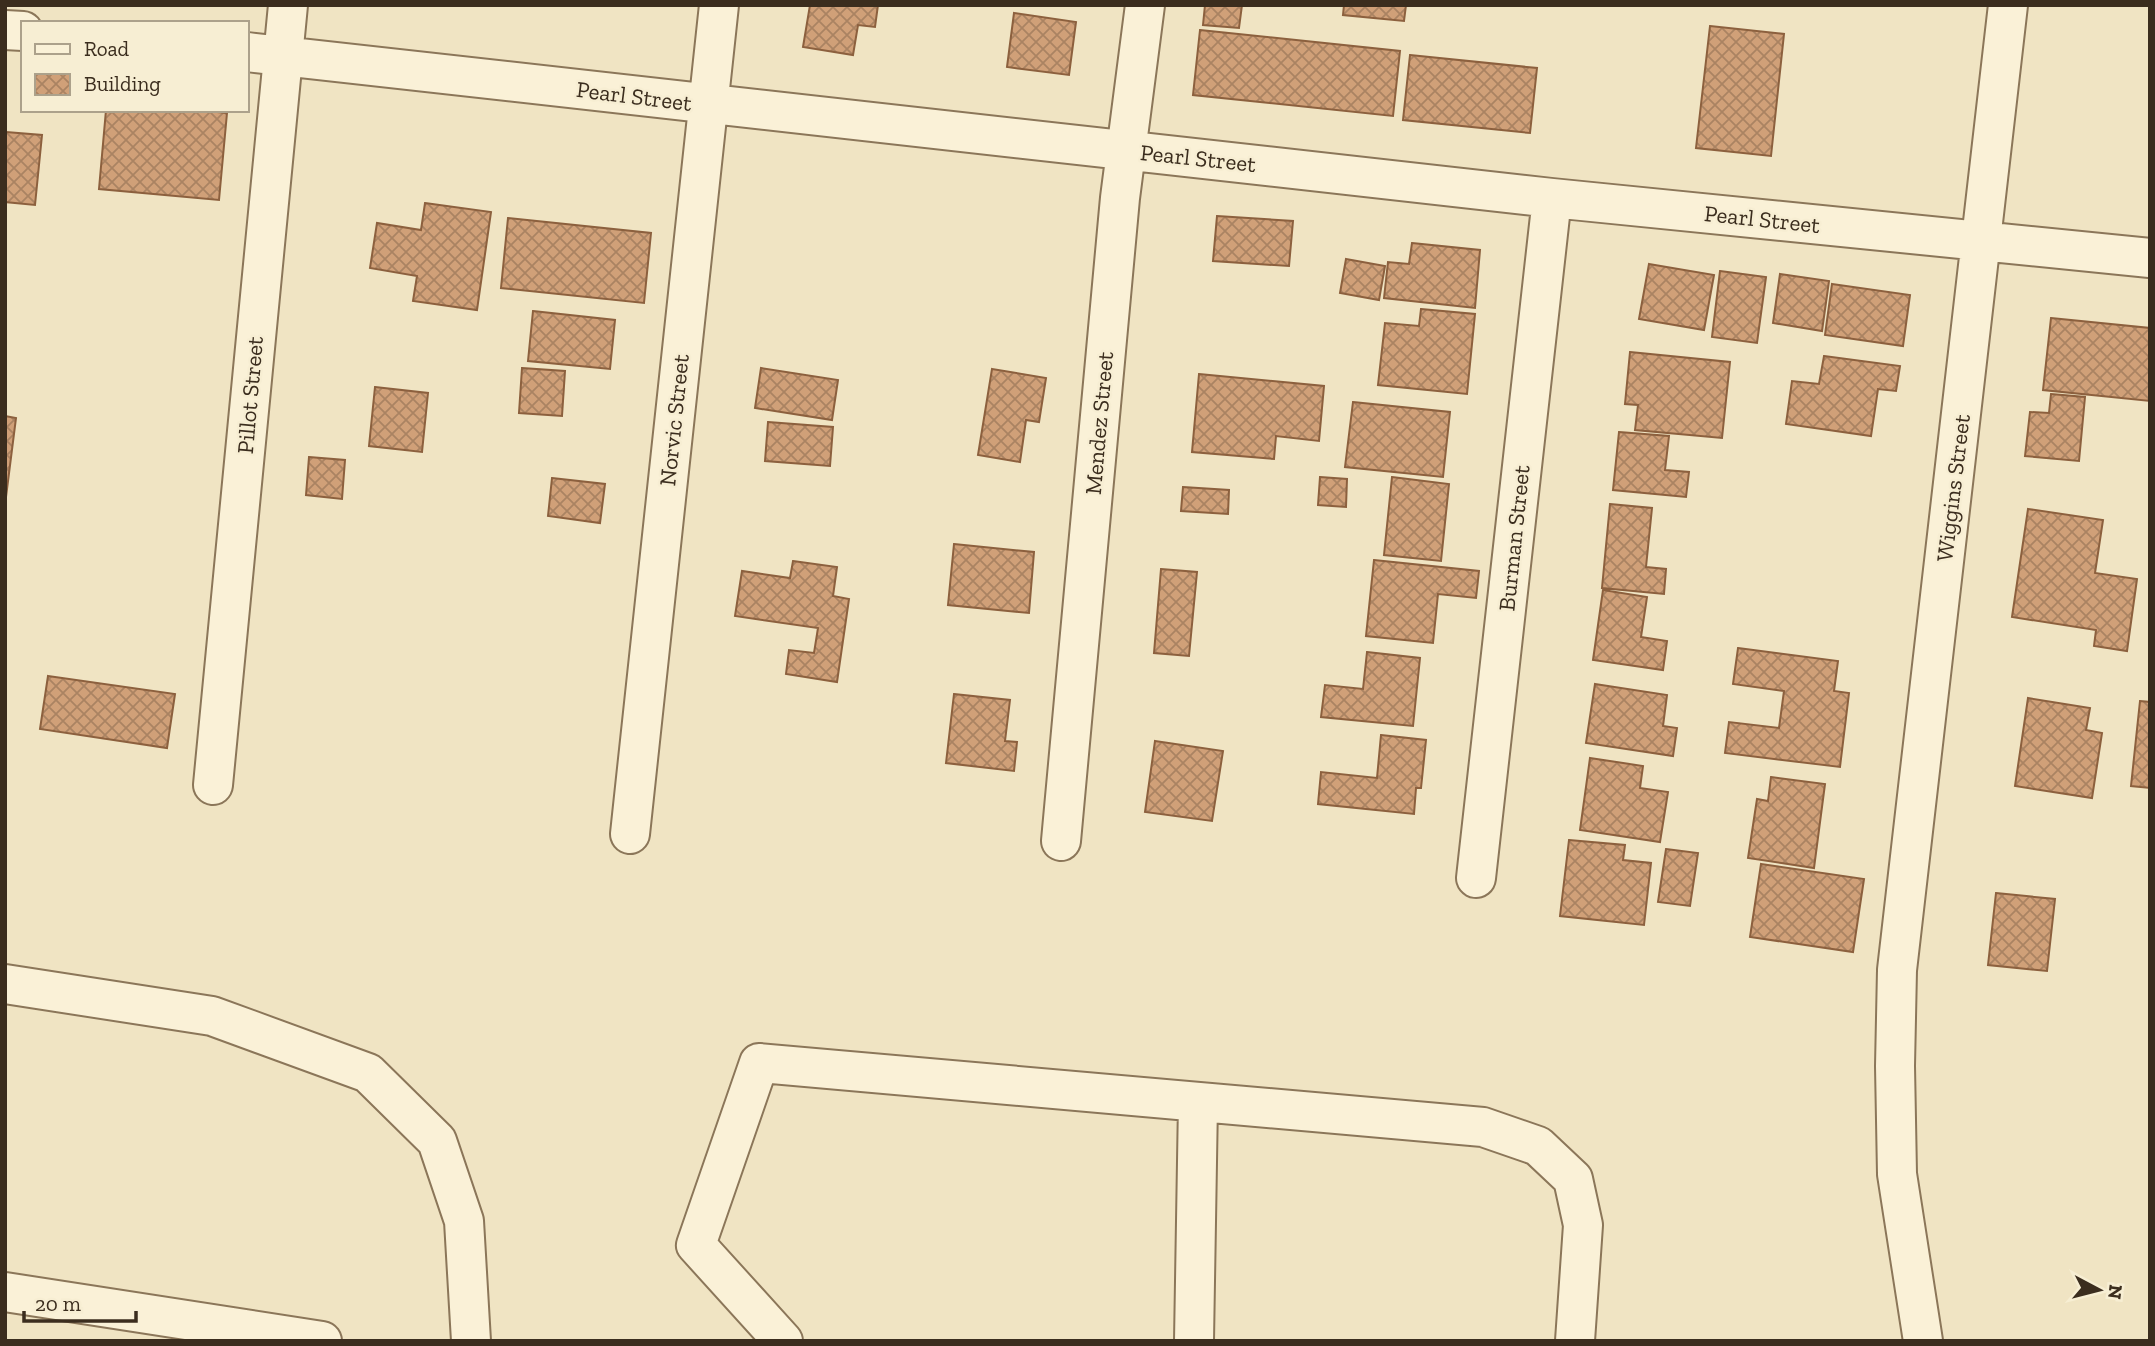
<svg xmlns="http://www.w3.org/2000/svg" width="2155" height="1346" viewBox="0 0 2155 1346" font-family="'Zilla Slab',serif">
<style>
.building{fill:url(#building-cross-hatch);stroke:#8c603e;stroke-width:2}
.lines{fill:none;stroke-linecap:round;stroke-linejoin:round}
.minor-casing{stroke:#8b7659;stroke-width:42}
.minor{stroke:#faf1d7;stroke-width:38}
.labels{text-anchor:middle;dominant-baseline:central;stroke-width:5;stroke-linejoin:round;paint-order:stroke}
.street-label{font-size:23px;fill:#3b2d1e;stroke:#f7eed3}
</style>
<defs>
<pattern id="building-cross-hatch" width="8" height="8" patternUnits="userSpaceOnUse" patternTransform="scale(1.75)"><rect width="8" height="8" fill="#d0a078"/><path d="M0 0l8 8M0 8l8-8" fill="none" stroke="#aa8362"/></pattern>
</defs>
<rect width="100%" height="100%" fill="#f0e4c3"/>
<path class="building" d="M 810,5 L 878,5 L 875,27 L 858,25 L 853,55 L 803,47 Z
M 1205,5 L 1242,5 L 1239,28 L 1203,25 Z
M 1344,5 L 1406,5 L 1404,21 L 1343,15 Z
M 1014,13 L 1076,22 L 1069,75 L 1007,67 Z
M 1710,26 L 1784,34 L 1771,156 L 1696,148 Z
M 1200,30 L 1400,51 L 1393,116 L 1193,95 Z
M 1410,55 L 1537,68 L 1530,133 L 1403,120 Z
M 106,110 L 197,110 L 227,113 L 219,200 L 99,189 Z
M 6,132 L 42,135 L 35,205 L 5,202 Z
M 425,203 L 491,212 L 477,310 L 413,301 L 417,276 L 370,268 L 377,223 L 421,230 Z
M 1217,216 L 1293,221 L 1289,266 L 1213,261 Z
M 508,218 L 651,233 L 644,303 L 501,288 Z
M 1412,243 L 1480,250 L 1475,308 L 1384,298 L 1388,262 L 1409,264 Z
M 1346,259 L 1385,266 L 1379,300 L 1340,293 Z
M 1649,264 L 1714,275 L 1704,330 L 1639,319 Z
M 1720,271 L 1766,277 L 1757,343 L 1712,337 Z
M 1780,274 L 1829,281 L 1822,331 L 1773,323 Z
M 1832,284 L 1910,295 L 1903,346 L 1825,335 Z
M 1421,309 L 1475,314 L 1467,394 L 1378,385 L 1385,323 L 1419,326 Z
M 533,311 L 615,320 L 610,369 L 528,361 Z
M 2051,318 L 2150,328 L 2150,401 L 2043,390 Z
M 1630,352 L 1730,362 L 1722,438 L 1635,430 L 1638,405 L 1625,404 Z
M 1824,356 L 1900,366 L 1896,391 L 1878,389 L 1871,436 L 1786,424 L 1792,381 L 1819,384 Z
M 522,368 L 565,371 L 562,416 L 519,413 Z
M 761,368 L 838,380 L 832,420 L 755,408 Z
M 992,369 L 1046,378 L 1039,422 L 1026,420 L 1020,462 L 978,455 Z
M 1199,374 L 1324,386 L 1319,441 L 1276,436 L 1274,459 L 1192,452 Z
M 375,387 L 428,393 L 422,452 L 369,446 Z
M 2051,394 L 2085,397 L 2079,461 L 2025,456 L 2030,412 L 2049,413 Z
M 1353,402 L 1450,412 L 1443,477 L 1345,467 Z
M 5,416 L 16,418 L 6,497 L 5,497 Z
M 768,422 L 833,427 L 830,466 L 765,461 Z
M 1619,432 L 1669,436 L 1665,470 L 1689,472 L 1686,497 L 1613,490 Z
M 309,457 L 345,460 L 342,499 L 306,495 Z
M 1320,477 L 1347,479 L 1346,507 L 1318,505 Z
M 1392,477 L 1449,484 L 1441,561 L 1384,555 Z
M 552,478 L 605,484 L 600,523 L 548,516 Z
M 1183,487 L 1229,490 L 1228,514 L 1181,511 Z
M 1610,504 L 1652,508 L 1646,567 L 1666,569 L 1664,594 L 1602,588 Z
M 2028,509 L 2103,520 L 2095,573 L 2137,579 L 2127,651 L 2094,646 L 2096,630 L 2012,617 Z
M 954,544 L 1034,552 L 1029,613 L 948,605 Z
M 1374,560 L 1479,571 L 1476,598 L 1438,594 L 1433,643 L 1366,636 Z
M 793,561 L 837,567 L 833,596 L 849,599 L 837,682 L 786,674 L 789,650 L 814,653 L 818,628 L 735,616 L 742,571 L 790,578 Z
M 1161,569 L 1197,572 L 1189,656 L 1154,653 Z
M 1603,590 L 1647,597 L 1641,637 L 1667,641 L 1663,670 L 1593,660 Z
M 1738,648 L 1838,661 L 1834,691 L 1849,693 L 1840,767 L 1725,753 L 1729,722 L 1779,728 L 1784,691 L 1733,684 Z
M 1367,652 L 1420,658 L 1413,726 L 1321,717 L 1325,685 L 1363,689 Z
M 48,676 L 175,694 L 167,748 L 40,729 Z
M 1595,684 L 1667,695 L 1663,726 L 1677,728 L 1673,756 L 1586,743 Z
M 954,694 L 1010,700 L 1005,741 L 1017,742 L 1014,771 L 946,763 Z
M 2028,698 L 2090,708 L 2086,730 L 2102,733 L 2092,798 L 2015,786 Z
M 2140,701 L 2150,702 L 2150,788 L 2131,786 Z
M 1381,735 L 1426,740 L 1421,788 L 1416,788 L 1414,814 L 1318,804 L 1321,772 L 1377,778 Z
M 1155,741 L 1223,751 L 1212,821 L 1145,812 Z
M 1590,758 L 1643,766 L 1640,788 L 1668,792 L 1660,842 L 1580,830 Z
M 1771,777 L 1825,784 L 1814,868 L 1748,858 L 1757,799 L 1768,801 Z
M 1569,840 L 1625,845 L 1623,860 L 1651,863 L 1644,925 L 1560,916 Z
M 1666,849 L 1698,853 L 1690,906 L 1658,902 Z
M 1761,864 L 1864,879 L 1853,952 L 1750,937 Z
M 1996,893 L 2055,899 L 2047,971 L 1988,965 Z"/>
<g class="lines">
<defs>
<path id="minor" d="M 5,30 L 23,31
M 247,52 L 1552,198 L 2150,258
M 213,785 L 288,5
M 630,834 L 719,5
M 1061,841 L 1120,198 L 1145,5
M 1476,878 L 1552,198
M 5,984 L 212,1016 L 368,1073 L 437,1141 L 464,1221 L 471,1341
M 5,1292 L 322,1341
M 783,1341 L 696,1245 L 759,1063 L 1483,1127 L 1538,1146 L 1573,1179 L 1583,1225 L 1575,1341
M 1194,1341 L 1198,1102
M 1923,1341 L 1897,1174 L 1895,1066 L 1897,970 L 2008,5"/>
</defs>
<use href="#minor" class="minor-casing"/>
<use href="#minor" class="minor"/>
</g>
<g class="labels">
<g class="street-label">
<text transform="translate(634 96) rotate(7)">Pearl Street</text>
<text transform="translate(1198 158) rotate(6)">Pearl Street</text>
<text transform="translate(1762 219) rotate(6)">Pearl Street</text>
<text transform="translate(250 395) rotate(-85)">Pillot Street</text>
<text transform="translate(674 420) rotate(-84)">Norvic Street</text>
<text transform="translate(1099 423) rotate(-85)">Mendez Street</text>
<text transform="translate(1953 488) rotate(-83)">Wiggins Street</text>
<text transform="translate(1514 538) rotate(-84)">Burman Street</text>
</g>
</g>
<rect width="2155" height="1346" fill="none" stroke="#3b2d1e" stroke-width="14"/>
<rect x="21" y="21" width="228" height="91" fill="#f7eed3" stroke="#aca18b" stroke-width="2"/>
<rect x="35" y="44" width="35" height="10" fill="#faf1d7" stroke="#aca18b" stroke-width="2"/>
<text x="84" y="56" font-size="21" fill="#3b2d1e">Road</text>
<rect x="35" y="74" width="35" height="21" fill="url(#building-cross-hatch)" stroke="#aca18b" stroke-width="2"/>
<text x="84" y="91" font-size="21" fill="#3b2d1e">Building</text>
<g transform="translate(2099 1290) rotate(97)" stroke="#f7eed3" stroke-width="5" paint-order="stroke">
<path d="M0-5L12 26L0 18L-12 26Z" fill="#3b2d1e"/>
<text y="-10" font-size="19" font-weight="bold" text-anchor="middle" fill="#3b2d1e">N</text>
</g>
<path d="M24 1311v10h112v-10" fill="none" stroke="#3b2d1e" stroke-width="3.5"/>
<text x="35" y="1311" font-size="21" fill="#3b2d1e" stroke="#f7eed3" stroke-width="5" paint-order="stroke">20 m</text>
</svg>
